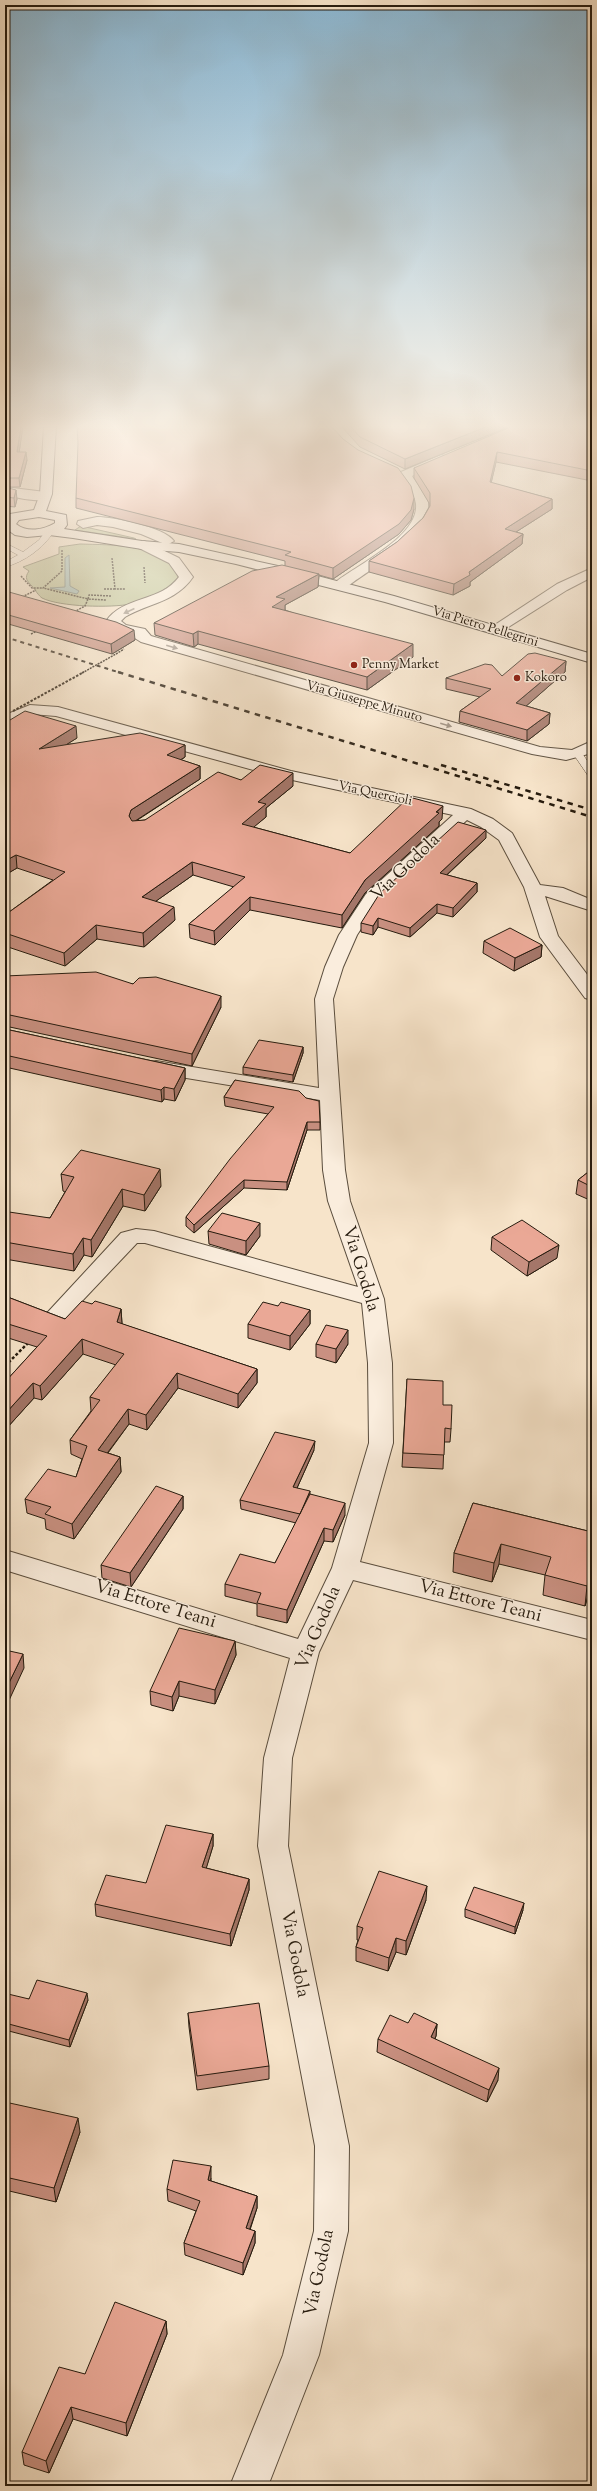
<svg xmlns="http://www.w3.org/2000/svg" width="597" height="2491" viewBox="0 0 597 2491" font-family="'Sorts Mill Goudy',serif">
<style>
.green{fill:#bec495;stroke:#727052}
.water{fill:#9dbeb9;stroke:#6d7d75}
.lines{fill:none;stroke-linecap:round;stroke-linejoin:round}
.service-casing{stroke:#5a4d3d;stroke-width:1}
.minor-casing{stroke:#5a4d3d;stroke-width:2}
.secondary-casing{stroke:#261b0e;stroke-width:2}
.path-far1{stroke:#261b0e;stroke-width:1.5;stroke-dasharray:2 1;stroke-linecap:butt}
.path{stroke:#261b0e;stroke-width:2.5;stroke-dasharray:3 2;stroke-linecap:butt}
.service{fill:#faeddd;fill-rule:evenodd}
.minor{fill:#faeddd;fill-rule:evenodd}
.secondary{fill:#faeddd;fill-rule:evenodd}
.rail-far1{stroke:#261b0e;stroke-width:2;stroke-dasharray:4 4;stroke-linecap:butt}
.rail{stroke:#261b0e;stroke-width:2.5;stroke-dasharray:5.5 5.5;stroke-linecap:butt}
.path-bridge-far1{stroke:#261b0e;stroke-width:1.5;stroke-dasharray:2 1;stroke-linecap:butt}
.path-bridge{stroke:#261b0e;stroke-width:2;stroke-dasharray:2.5 1.5;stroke-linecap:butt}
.wall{fill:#c99081;stroke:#261b0e}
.shaded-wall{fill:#a47669;stroke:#261b0e}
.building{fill:#eaa896;stroke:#261b0e}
.oneway{fill:#9b8e80}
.poi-dot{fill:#8f2418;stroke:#faeddd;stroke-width:1.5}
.labels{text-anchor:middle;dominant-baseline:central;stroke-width:3;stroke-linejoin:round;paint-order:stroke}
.far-street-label{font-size:13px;fill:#261b0e;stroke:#faeddd}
.far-poi-label{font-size:13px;fill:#261b0e;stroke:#faeddd;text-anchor:start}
.near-street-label{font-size:18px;fill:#261b0e;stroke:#faeddd}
</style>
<rect width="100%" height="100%" fill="#f7e4ca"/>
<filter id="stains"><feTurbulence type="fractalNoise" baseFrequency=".005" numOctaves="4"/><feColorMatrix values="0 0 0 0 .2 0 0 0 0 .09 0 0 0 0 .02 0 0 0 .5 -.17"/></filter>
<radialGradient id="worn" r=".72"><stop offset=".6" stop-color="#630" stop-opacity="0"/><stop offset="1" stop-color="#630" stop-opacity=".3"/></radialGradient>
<path class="green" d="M 81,526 L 134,538 L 136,539 L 75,530 Z
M 80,544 C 110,545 166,543 178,577 C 166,591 149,600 131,604 C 111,608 60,607 42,598 C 39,596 35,590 32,586 C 27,581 24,578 29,571 L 23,567 L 59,554 L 59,547 Z"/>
<path class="water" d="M 69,555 L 70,586 L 79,591 L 77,594 L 50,588 L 65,587 L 65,558 Z"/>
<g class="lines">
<defs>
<path id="service" d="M 6,523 L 13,525 L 8,534 L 5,534 Z
M 47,529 L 54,531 C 44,548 24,562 5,567 L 5,562 L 18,555 L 5,548 L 5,543 L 23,552 L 39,540 Z
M 579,752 L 582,753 L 592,768 L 592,778 L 589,777 L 574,755 Z"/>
<path id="minor" d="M 441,455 L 445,456 L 447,459 L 445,462 L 412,476 C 417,485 426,493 428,502 C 436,536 368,569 347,587 L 337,587 L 335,584 L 337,581 C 359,564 419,536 416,504 C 415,494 404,484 399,475 L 401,472 Z
M 5,487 L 45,492 L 51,496 C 45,505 15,497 5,495 Z
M 97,517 C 113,517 164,527 174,541 L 167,545 L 141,534 L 113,527 L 97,525 L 83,528 L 77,524 L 78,521 Z
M 144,541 L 179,558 L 193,577 C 176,602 149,603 125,617 L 121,621 L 126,625 L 145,629 L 151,636 L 540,747 L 572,750 L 592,741 L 592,753 L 566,760 L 532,754 L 141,642 C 129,633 115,634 106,621 C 123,596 161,602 179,577 L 169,563 L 139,548 L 137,545 L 139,542 Z
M 592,568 L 592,577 L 567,590 L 499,633 L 489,633 L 487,630 L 557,584 Z
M 30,705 L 58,707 L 291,771 L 471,809 L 493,819 L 512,833 L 540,885 L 563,888 L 592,900 L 592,911 L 545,896 L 558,936 L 592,981 L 592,1000 L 585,998 L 540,937 L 524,887 L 499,840 L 481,827 L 467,820 L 379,901 L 357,935 L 343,967 L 333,999 L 345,1170 L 350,1201 L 384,1299 L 392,1363 L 393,1443 L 360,1562 L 592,1620 L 592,1640 L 353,1580 L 319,1652 L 292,1758 L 288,1846 L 349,2146 L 348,2231 L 319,2355 L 268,2486 L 230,2486 L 283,2355 L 314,2231 L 315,2146 L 258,1846 L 264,1758 L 290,1658 L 5,1570 L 5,1550 L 298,1639 L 332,1568 L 369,1443 L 368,1363 L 362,1303 L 145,1243 L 137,1243 L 66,1318 L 58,1320 L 50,1318 L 47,1313 L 121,1233 L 136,1229 L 154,1231 L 358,1287 L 328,1201 L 323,1170 L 320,1100 L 156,1073 L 149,1071 L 146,1067 L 149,1063 L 156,1061 L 319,1088 L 315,999 L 325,967 L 339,935 L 366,894 L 453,815 L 283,778 L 56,716 L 31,714 L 5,727 L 5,715 Z"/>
<path id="secondary" d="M 44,426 L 56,426 L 52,494 L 46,511 L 66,515 L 67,525 L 64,529 L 142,541 L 179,544 L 287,568 L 394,596 L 592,654 L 592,663 L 385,602 L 236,564 L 179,552 L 142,549 L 73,538 L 49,535 L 27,537 L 15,535 L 5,528 L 5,521 L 10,514 L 34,510 L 40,494 ZM 39,517 L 55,520 L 55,523 C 43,530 27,533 16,524 L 19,520 Z"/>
</defs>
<use href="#service" class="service-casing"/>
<use href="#minor" class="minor-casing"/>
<use href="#secondary" class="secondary-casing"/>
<path class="path-far1" d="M 62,550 L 62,571 L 43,588 L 88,599 L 89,595 L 111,596
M 112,558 L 115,589 L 125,589
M 144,567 L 145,583
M 21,576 L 32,588 L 43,588
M 104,589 L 115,589
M 22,597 L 36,590
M 74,612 L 85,606 L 88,599 L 106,600
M 31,634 L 37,631
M 116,654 L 124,649"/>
<path class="path" d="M 5,1366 L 29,1342"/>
<use href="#service" class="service"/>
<use href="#minor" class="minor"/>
<use href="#secondary" class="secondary"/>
<path class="rail-far1" d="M 5,637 L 121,673"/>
<path class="rail" d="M 118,672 L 592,817
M 441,765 L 592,810"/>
<path class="path-bridge-far1" d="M 82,673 L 116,654"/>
<path class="path-bridge" d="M 13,711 L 84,672"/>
</g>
<path class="wall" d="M 5,426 L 23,426 L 19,452 L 27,460 L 20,487 L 5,487 Z
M 341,426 L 511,426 L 405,469 L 360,447 Z
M 592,426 L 592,481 L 496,462 L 491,483 L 552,499 L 552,509 L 516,532 L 523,534 L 522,544 L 470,582 L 470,586 L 453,595 L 369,572 L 369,561 L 397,542 L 423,518 L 429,507 L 429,503 L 414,478 L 414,468 Z
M 343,439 L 414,509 L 411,520 L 399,534 L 333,579 L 319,575 L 318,587 L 285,605 L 285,610 L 413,657 L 367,690 L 198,644 L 194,647 L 155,635 L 154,623 L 285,566 L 285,561 L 76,508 L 76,498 Z
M 5,487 L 17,499 L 15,507 L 5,506 Z
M 5,594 L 135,640 L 112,654 L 5,623 Z
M 566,661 L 565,672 L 526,706 L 550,713 L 549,724 L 527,741 L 459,722 L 460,711 L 480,697 L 446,689 L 446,678 L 502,676 Z
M 5,723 L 77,738 L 67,744 L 185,745 L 185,757 L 181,760 L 200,766 L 200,779 L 136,821 L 145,820 L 241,780 L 293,786 L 266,808 L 266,817 L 253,827 L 350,853 L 442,819 L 439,822 L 439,826 L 365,893 L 342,928 L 250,910 L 215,945 L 190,938 L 189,924 L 234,887 L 193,875 L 156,901 L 175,920 L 144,947 L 97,939 L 65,966 L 5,946 L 5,915 L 53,880 L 17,868 L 5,875 Z
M 486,838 L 447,875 L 477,883 L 477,892 L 453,917 L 437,913 L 410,937 L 378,927 L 373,935 L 361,932 L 361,923 Z
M 484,941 L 542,945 L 541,957 L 514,971 L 483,953 Z
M 5,976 L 133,984 L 221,1007 L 192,1066 L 5,1026 Z
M 5,1029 L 185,1068 L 185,1080 L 175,1101 L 164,1099 L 162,1102 L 5,1067 Z
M 303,1047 L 303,1053 L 293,1082 L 243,1074 L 243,1067 Z
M 235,1080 L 320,1122 L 320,1130 L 307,1130 L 287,1190 L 244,1188 L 194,1233 L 186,1226 L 186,1217 L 268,1114 L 225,1106 L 224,1097 Z
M 592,1169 L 592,1201 L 576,1194 L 578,1180 Z
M 61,1174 L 161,1186 L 145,1211 L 123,1206 L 92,1257 L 84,1255 L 74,1271 L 5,1259 L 5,1217 L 50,1218 L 65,1192 L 63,1191 Z
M 208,1231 L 260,1236 L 246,1255 L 209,1244 Z
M 492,1237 L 557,1258 L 527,1276 L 491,1250 Z
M 5,1296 L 65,1319 L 92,1304 L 121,1309 L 122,1324 L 257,1369 L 257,1383 L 238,1408 L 178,1388 L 147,1430 L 129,1424 L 108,1453 L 120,1457 L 121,1472 L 74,1539 L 46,1529 L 45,1519 L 27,1513 L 25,1499 L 76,1477 L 82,1459 L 71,1454 L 70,1440 L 91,1411 L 90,1397 L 116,1365 L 83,1354 L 42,1400 L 34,1398 L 6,1429 L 5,1429 L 5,1382 L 37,1347 L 5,1337 Z
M 278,1306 L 310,1310 L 310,1324 L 290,1350 L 248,1338 L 248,1324 Z
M 316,1344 L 348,1344 L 336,1363 L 316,1357 Z
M 407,1379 L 443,1405 L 451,1429 L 450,1442 L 444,1442 L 443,1469 L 402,1467 Z
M 314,1450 L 297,1488 L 310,1495 L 345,1515 L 333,1542 L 324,1541 L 287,1623 L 257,1616 L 257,1604 L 225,1596 L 225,1584 L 275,1563 L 296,1523 L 241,1509 L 240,1500 Z
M 183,1496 L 183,1509 L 131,1587 L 102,1578 L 101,1565 Z
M 473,1503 L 592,1532 L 592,1582 L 585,1606 L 543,1595 L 545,1575 L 499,1564 L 492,1582 L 453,1572 L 454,1553 Z
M 235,1641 L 236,1655 L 215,1704 L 179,1696 L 173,1711 L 151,1705 L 150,1691 Z
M 213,1834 L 213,1846 L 206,1868 L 249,1879 L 249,1890 L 231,1946 L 96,1916 L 95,1904 L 146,1883 Z
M 426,1900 L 406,1955 L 396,1952 L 388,1971 L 356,1961 L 356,1947 L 358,1940 L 357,1940 L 357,1926 Z
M 465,1909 L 523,1910 L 515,1934 L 465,1917 Z
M 29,1999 L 88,2000 L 70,2047 L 5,2030 L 5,2002 Z
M 188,2013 L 269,2066 L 269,2079 L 197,2090 L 189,2027 Z
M 408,2023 L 437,2024 L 436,2036 L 435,2039 L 498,2080 L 487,2102 L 377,2052 L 378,2039 Z
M 5,2102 L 80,2132 L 56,2202 L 5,2190 Z
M 211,2178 L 211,2181 L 257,2196 L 257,2208 L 250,2230 L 255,2231 L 255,2243 L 243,2275 L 185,2255 L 184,2243 L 196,2211 L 168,2201 L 167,2189 Z
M 166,2321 L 167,2334 L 127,2436 L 73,2419 L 49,2473 L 24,2465 L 22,2452 L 85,2374 Z"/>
<path class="shaded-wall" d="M 21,426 L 23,426 L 18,460 L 17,452 Z
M 488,426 L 511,426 L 405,469 L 405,459 Z
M 26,452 L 27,460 L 20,487 L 19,478 Z
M 497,452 L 496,462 L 489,492 L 490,482 Z
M 16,490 L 17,499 L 15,507 L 14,498 Z
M 414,498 L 414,509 L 411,520 L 399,534 L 333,579 L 333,568 Z
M 552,499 L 552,509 L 505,539 L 505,529 Z
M 523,534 L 522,544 L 470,582 L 470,586 L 453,595 L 454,584 L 469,572 Z
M 319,574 L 318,587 L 285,605 L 285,612 L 272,607 L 276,597 Z
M 134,630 L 135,640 L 112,654 L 111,644 Z
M 198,631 L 198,644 L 194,647 L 193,634 Z
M 413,644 L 413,657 L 367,690 L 367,677 Z
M 566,661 L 565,672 L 516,715 L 516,703 Z
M 550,713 L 549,724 L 527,741 L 527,730 Z
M 76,726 L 77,738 L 40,761 L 39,749 Z
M 185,745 L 185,757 L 167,768 L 167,755 Z
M 200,766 L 200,779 L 132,823 L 129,816 L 131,810 Z
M 293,773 L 293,786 L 266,808 L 266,817 L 242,837 L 242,824 L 258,802 Z
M 443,806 L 442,819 L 439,822 L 439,826 L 365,893 L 342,928 L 342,915 L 365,880 Z
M 486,830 L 486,838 L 440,881 L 440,873 Z
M 16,855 L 17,868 L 5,875 L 5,861 Z
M 192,862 L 193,875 L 142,911 L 142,897 Z
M 477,883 L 477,892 L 453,917 L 453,908 Z
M 250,897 L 250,910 L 215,945 L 214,931 Z
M 437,904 L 437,913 L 410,937 L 410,928 Z
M 174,907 L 175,920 L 144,947 L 143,933 Z
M 378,918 L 378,927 L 373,935 L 373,926 Z
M 96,925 L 97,939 L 65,966 L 64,953 Z
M 542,945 L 541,957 L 514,971 L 515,958 Z
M 221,996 L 221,1007 L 192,1066 L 192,1054 Z
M 303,1047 L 303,1053 L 293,1082 L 293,1075 Z
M 185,1068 L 185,1080 L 175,1101 L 174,1089 Z
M 164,1087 L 164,1099 L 162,1102 L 161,1090 Z
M 307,1122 L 307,1130 L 287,1190 L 287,1182 Z
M 160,1169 L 161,1186 L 145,1211 L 144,1195 Z
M 244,1180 L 244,1188 L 194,1233 L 194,1225 Z
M 122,1189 L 123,1206 L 92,1257 L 91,1240 Z
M 260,1223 L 260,1236 L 246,1255 L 246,1241 Z
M 83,1238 L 84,1255 L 74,1271 L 73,1254 Z
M 559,1245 L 557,1258 L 527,1276 L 529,1262 Z
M 121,1309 L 122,1324 L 117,1322 Z
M 310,1310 L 310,1324 L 290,1350 L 290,1336 Z
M 348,1330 L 348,1344 L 336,1363 L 336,1349 Z
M 82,1339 L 83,1354 L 42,1400 L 40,1386 Z
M 257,1369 L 257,1383 L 238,1408 L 238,1394 Z
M 177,1373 L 178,1388 L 147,1430 L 146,1415 Z
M 33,1383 L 34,1398 L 6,1429 L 5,1414 Z
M 128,1409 L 129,1424 L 99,1464 L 98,1450 Z
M 315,1441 L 314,1450 L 293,1497 L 293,1487 Z
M 120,1457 L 121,1472 L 74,1539 L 72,1524 Z
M 310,1491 L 310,1501 L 300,1524 L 300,1514 Z
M 183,1496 L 183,1509 L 131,1587 L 130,1573 Z
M 345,1503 L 345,1515 L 333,1542 L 333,1530 Z
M 324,1528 L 324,1541 L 287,1623 L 287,1610 Z
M 501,1544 L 499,1564 L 492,1582 L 494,1563 Z
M 592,1571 L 592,1582 L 585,1606 L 587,1586 Z
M 235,1641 L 236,1655 L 215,1704 L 215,1690 Z
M 23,1654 L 24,1668 L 5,1709 L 5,1691 Z
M 179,1681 L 179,1696 L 173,1711 L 172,1697 Z
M 213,1834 L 213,1846 L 203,1879 L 202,1867 Z
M 249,1879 L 249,1890 L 231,1946 L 230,1934 Z
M 427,1886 L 426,1900 L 406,1955 L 406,1941 Z
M 524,1903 L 523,1910 L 515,1934 L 515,1927 Z
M 396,1938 L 396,1952 L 388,1971 L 389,1958 Z
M 87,1993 L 88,2000 L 70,2047 L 69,2040 Z
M 437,2024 L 436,2036 L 430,2049 L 431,2037 Z
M 499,2068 L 498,2080 L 487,2102 L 489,2090 Z
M 78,2118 L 80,2132 L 56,2202 L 54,2188 Z
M 211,2166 L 211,2178 L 208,2192 L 208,2180 Z
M 257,2196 L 257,2208 L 246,2240 L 246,2228 Z
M 255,2231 L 255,2243 L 243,2275 L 243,2263 Z
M 166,2321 L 167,2334 L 127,2436 L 126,2423 Z
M 71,2407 L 73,2419 L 49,2473 L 46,2461 Z"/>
<path class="building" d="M 5,426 L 21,426 L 17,452 L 26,452 L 19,478 L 5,478 Z
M 77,426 L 331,426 L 343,439 L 358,450 L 398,468 L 411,486 L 414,498 L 411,510 L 399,524 L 333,568 L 285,555 L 291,552 L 76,498 L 78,443 Z
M 350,426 L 488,426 L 405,459 L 360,437 Z
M 513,426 L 592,426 L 592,471 L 497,452 L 490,482 L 552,499 L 505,529 L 523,534 L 469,572 L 470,575 L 454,584 L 369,561 L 397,542 L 423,518 L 430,506 L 430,493 L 414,468 Z
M 5,487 L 16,490 L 14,498 L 5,497 Z
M 282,565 L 319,574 L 276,597 L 285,599 L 272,607 L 413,644 L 367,677 L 198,631 L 193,634 L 154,623 L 252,571 Z
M 9,592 L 116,622 L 134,630 L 111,644 L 5,614 L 5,594 Z
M 535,653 L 566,661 L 516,703 L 550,713 L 527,730 L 460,711 L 491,689 L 446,678 L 485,664 L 492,665 L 502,676 L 528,654 Z
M 25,711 L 76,726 L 39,749 L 140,733 L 185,745 L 167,755 L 200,766 L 131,810 L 129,816 L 132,821 L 145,820 L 218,772 L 241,780 L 260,765 L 293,773 L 258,802 L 266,804 L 242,824 L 350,853 L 409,797 L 443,806 L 436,812 L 439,813 L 365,880 L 342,915 L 250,897 L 214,931 L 189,924 L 245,877 L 192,862 L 142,897 L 174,907 L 143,933 L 96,925 L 64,953 L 5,933 L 5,915 L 65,872 L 16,855 L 5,861 L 5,723 Z
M 458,822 L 486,830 L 440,873 L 477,883 L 453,908 L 437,904 L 410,928 L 378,918 L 373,926 L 361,923 L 380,893 Z
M 510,928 L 542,945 L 515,958 L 484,941 Z
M 96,972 L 133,984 L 139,978 L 156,977 L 221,996 L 192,1054 L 5,1014 L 5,976 Z
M 5,1029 L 185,1068 L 174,1089 L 164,1087 L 161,1090 L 5,1055 Z
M 259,1040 L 303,1047 L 293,1075 L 243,1067 Z
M 235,1080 L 299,1091 L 306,1098 L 319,1101 L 320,1122 L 307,1122 L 287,1182 L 244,1180 L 194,1225 L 186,1217 L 230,1159 L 274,1107 L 224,1097 Z
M 81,1150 L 160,1169 L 144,1195 L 122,1189 L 91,1240 L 83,1238 L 73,1254 L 5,1242 L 5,1217 L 9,1212 L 50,1218 L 74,1177 L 61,1174 Z
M 592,1169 L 592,1187 L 578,1180 Z
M 222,1213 L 260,1223 L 246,1241 L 208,1231 Z
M 522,1220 L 559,1245 L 529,1262 L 492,1237 Z
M 5,1296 L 65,1319 L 82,1301 L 92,1304 L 95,1301 L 121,1309 L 117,1322 L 257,1369 L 238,1394 L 177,1373 L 146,1415 L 128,1409 L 98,1450 L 120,1457 L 72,1524 L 45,1514 L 51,1507 L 25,1499 L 48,1469 L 76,1477 L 87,1446 L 70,1440 L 100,1400 L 90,1397 L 124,1354 L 82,1339 L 40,1386 L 33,1383 L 5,1414 L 5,1382 L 47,1336 L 5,1323 Z
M 263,1302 L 278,1306 L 281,1302 L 310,1310 L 290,1336 L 248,1324 Z
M 326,1325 L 348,1330 L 336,1349 L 316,1344 Z
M 407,1379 L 443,1381 L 443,1405 L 452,1405 L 451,1429 L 445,1428 L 444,1455 L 403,1453 Z
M 275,1432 L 315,1441 L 293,1487 L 310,1491 L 300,1514 L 240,1500 Z
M 156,1486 L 183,1496 L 130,1573 L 101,1565 Z
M 310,1494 L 345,1503 L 333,1530 L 324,1528 L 287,1610 L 257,1603 L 261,1593 L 225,1584 L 240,1554 L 275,1563 Z
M 473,1503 L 592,1532 L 592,1571 L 587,1586 L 545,1575 L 551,1557 L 501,1544 L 494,1563 L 454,1553 Z
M 179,1628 L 235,1641 L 215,1690 L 179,1681 L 172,1697 L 150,1691 Z
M 5,1650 L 23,1654 L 5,1691 Z
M 166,1825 L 213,1834 L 202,1867 L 249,1879 L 230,1934 L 95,1904 L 106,1875 L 146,1883 Z
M 379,1871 L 427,1886 L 406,1941 L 396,1938 L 389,1958 L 356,1947 L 363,1928 L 357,1926 Z
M 474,1887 L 524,1903 L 515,1927 L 465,1909 Z
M 37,1980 L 87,1993 L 69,2040 L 5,2023 L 5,2002 L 8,1994 L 29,1999 Z
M 259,2003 L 269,2066 L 197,2076 L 188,2013 Z
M 414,2013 L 437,2024 L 431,2037 L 499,2068 L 489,2090 L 378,2039 L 390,2015 L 408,2023 Z
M 5,2102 L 78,2118 L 54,2188 L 5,2177 Z
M 173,2160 L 211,2166 L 208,2180 L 257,2196 L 246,2228 L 255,2231 L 243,2263 L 184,2243 L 200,2201 L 167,2189 Z
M 115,2302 L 166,2321 L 126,2423 L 71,2407 L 46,2461 L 22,2452 L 59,2367 L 85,2374 Z"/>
<defs><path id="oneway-solid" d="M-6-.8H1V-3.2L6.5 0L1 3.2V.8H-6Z"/></defs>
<g class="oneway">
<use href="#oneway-solid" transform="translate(129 611) rotate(155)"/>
<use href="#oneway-solid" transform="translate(172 647) rotate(16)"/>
<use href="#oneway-solid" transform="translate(446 725) rotate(16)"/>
</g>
<linearGradient id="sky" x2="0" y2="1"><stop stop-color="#8ab8d5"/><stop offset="0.55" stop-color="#fbf3e7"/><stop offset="1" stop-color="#fbf3e7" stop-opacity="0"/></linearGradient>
<rect width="597" height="775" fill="url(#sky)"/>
<g class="poi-dot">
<circle cx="354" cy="665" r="4"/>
<circle cx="517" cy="678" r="4"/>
</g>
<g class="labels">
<g class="far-street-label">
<text transform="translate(485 627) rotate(17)">Via Pietro Pellegrini</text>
<text transform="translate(364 702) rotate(16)">Via Giuseppe Minuto</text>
<text transform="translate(375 794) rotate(12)">Via Quercioli</text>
</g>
<g class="far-poi-label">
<text x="362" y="665">Penny Market</text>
<text x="525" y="678">Kokoro</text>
</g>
<g class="near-street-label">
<text transform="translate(406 868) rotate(-44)">Via Godola</text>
<text transform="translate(360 1269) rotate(73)">Via Godola</text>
<text transform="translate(480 1602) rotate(14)">Via Ettore Teani</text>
<text transform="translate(155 1605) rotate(17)">Via Ettore Teani</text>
<text transform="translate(319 1628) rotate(-67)">Via Godola</text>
<text transform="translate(294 1954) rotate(79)">Via Godola</text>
<text transform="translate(320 2273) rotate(-78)">Via Godola</text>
</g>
</g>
<rect width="597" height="2491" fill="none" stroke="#f7e4ca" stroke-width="20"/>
<rect x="6" y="6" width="585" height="2479" fill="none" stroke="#261b0e" stroke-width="2"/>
<rect x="10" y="10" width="577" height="2471" fill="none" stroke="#261b0e"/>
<rect width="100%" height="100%" filter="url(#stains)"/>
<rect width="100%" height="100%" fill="url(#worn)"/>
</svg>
